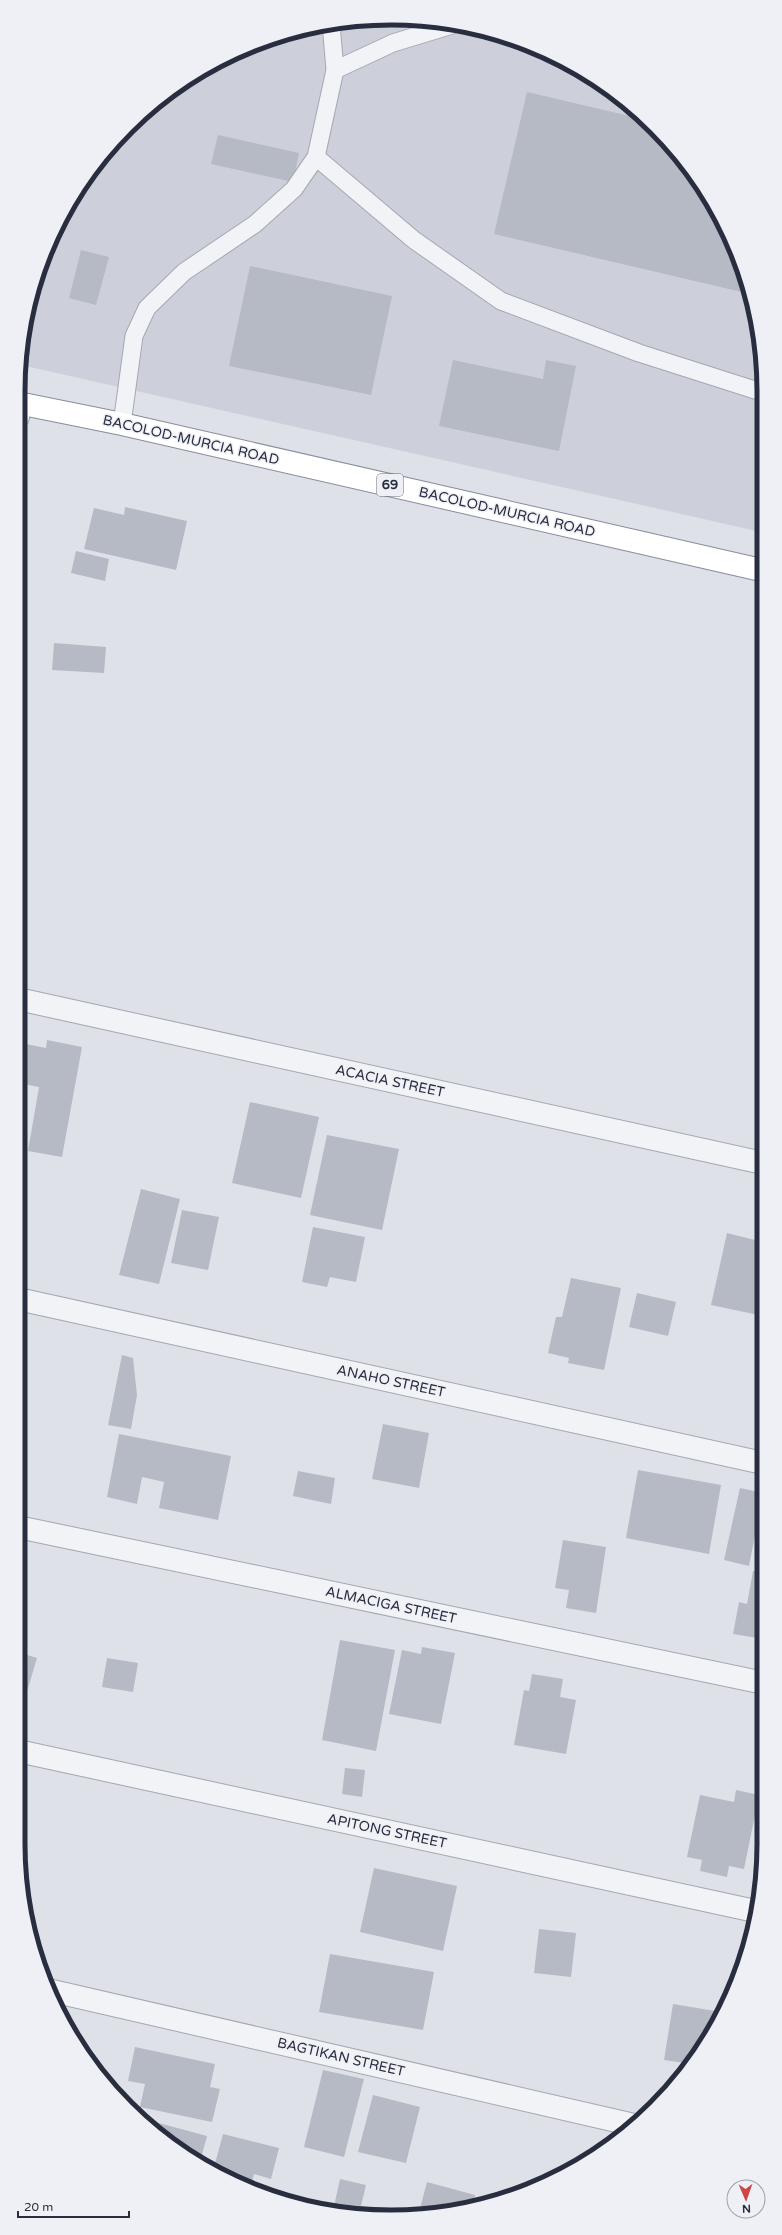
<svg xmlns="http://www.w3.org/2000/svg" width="782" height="2235" viewBox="0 0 782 2235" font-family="'Varela Round',sans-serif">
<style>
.built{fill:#cdd0da}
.building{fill:#b6bac5}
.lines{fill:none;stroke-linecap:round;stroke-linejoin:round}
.lane-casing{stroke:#a4a7b2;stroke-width:19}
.street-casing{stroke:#a4a7b2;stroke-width:24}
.highway-casing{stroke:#878d9e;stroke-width:24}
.lane{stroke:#f2f3f6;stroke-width:17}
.street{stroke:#f2f3f6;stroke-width:22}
.highway{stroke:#fff;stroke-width:22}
.labels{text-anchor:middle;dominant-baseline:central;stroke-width:3;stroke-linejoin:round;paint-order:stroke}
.shield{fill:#eef0f6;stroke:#636876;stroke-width:1}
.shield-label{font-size:13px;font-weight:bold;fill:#282d3f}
.street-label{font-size:14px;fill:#282d3f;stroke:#eef0f6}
.rim{fill:none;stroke:#282d3f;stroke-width:5}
</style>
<rect width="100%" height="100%" fill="#dfe1e8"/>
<path class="built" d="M 415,19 L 487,31 L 578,68 L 671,145 L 726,226 L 761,342 L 761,532 L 21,365 L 31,295 L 56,226 L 95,164 L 145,111 L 204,68 L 271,38 L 342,21 Z"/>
<path class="building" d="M 527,92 L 638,118 L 671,145 L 726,226 L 746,293 L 494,234 Z
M 218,135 L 299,153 L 293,182 L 211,164 Z
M 81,250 L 109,257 L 96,305 L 69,298 Z
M 250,266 L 392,296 L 371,395 L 229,366 Z
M 453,360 L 543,379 L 546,360 L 576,366 L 559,451 L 439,426 Z
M 125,507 L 187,521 L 176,570 L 84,549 L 94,508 L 124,515 Z
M 76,551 L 109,559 L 105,581 L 71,573 Z
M 54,643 L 106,647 L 104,673 L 52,670 Z
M 47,1040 L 82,1047 L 62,1157 L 28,1151 L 39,1087 L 18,1083 L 18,1060 L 21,1043 L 46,1048 Z
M 250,1102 L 319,1117 L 301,1198 L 232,1183 Z
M 327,1135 L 399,1149 L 382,1230 L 310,1215 Z
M 141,1189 L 180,1199 L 159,1284 L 119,1275 Z
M 182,1210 L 219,1217 L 208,1270 L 171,1263 Z
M 313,1227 L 365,1237 L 356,1282 L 330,1277 L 327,1287 L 302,1282 Z
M 727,1233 L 763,1242 L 763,1316 L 711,1305 Z
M 571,1278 L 621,1288 L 604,1370 L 568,1363 L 569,1358 L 548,1353 L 556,1317 L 562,1317 Z
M 637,1293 L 676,1302 L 668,1336 L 629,1327 Z
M 122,1355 L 133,1358 L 137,1395 L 131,1429 L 108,1425 Z
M 383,1424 L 429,1433 L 419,1488 L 372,1479 Z
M 119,1434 L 231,1456 L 218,1520 L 159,1508 L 164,1482 L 142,1477 L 137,1504 L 107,1497 Z
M 638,1470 L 721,1485 L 709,1554 L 626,1538 Z
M 298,1471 L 335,1478 L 331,1504 L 293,1496 Z
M 740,1488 L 763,1493 L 749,1566 L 724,1560 Z
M 563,1540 L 606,1547 L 596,1613 L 566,1608 L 569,1590 L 555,1588 Z
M 753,1571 L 763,1573 L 764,1639 L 733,1634 L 739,1602 L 747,1604 Z
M 340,1640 L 395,1650 L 376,1751 L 322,1740 Z
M 422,1647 L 455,1653 L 441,1724 L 389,1714 L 402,1650 L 421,1654 Z
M 18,1652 L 37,1658 L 23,1705 L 18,1704 Z
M 107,1658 L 138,1663 L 133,1692 L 102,1687 Z
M 532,1674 L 563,1679 L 560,1697 L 576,1700 L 566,1754 L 514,1745 L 524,1690 L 529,1691 Z
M 345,1768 L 365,1770 L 362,1797 L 342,1794 Z
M 736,1790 L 759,1795 L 744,1869 L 729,1866 L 727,1877 L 700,1871 L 702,1860 L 687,1857 L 700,1795 L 734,1802 Z
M 374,1868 L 457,1886 L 443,1951 L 360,1932 Z
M 539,1929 L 576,1933 L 571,1977 L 534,1973 Z
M 330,1954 L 434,1972 L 423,2030 L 319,2012 Z
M 673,2004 L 715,2011 L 712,2027 L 701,2051 L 691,2064 L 664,2060 Z
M 135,2047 L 215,2064 L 210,2087 L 220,2089 L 212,2122 L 140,2107 L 145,2084 L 128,2081 Z
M 323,2070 L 364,2079 L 344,2157 L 304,2147 Z
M 373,2095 L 420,2107 L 406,2163 L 358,2152 Z
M 144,2119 L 207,2136 L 200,2162 L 164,2140 L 143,2121 Z
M 223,2134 L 279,2148 L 271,2179 L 254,2174 L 251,2186 L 226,2178 L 213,2171 Z
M 340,2179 L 366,2185 L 361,2206 L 385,2211 L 384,2215 L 343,2214 L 333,2211 Z
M 427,2182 L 475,2195 L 472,2207 L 418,2216 Z"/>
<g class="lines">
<defs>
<path id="lane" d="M 331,24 L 335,70
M 316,157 L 414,240 L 501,301 L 639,353 L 761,392
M 122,424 L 134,336 L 147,308 L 184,272 L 255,224 L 294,189 L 316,157 L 335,70 L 393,43 L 452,25"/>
<path id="street" d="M 18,417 L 21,403
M 18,999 L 763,1163
M 18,1299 L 763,1463
M 18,1527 L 764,1683
M 18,1751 L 755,1911
M 48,1990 L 634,2125"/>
<path id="highway" d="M 18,403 L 122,424 L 761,570"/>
</defs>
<use href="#lane" class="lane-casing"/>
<use href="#street" class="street-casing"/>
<use href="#highway" class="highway-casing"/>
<use href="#lane" class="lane"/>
<use href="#street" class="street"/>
<use href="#highway" class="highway"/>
</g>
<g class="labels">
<rect class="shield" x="377" y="474" width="26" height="22" rx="3"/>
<g class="shield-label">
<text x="390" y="485">69</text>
</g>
<g class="street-label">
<text transform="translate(191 440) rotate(13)">BACOLOD-MURCIA ROAD</text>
<text transform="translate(507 512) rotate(13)">BACOLOD-MURCIA ROAD</text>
<text transform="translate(390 1081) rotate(12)">ACACIA STREET</text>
<text transform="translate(391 1381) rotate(12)">ANAHO STREET</text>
<text transform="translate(391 1605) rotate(12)">ALMACIGA STREET</text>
<text transform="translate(387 1831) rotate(12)">APITONG STREET</text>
<text transform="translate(341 2057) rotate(13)">BAGTIKAN STREET</text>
</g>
</g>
<path d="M0 0H782V2235H0ZM391 25H391A366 366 0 0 1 757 391V1844A366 366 0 0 1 391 2210H391A366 366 0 0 1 25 1844V391A366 366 0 0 1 391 25Z" fill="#eef0f6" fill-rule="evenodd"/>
<path class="rim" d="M391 25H391A366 366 0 0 1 757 391V1844A366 366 0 0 1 391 2210H391A366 366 0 0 1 25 1844V391A366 366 0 0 1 391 25Z"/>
<g transform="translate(746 2199) rotate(178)"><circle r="19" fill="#eef0f6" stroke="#9fa2ad"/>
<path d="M0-3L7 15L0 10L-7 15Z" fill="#cb4647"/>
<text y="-6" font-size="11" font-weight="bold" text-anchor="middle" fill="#282d3f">N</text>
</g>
<path d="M18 2211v6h111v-6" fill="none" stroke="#282d3f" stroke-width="2"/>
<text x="24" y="2211" font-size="12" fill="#282d3f" stroke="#eef0f6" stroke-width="3" paint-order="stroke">20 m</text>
</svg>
